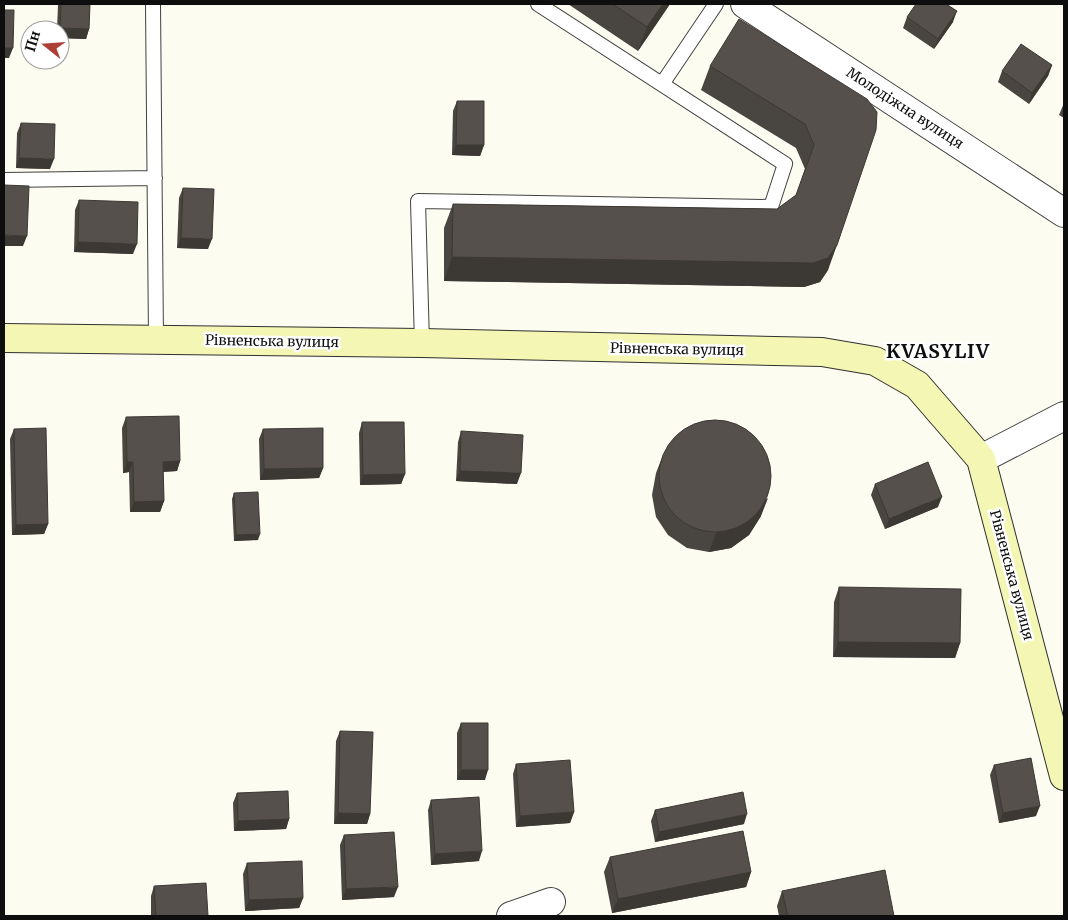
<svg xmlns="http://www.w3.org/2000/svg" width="1068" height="920" viewBox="0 0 1068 920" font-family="Merriweather,serif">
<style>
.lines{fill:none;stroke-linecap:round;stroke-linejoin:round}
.service-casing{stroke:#414141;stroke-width:16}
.minor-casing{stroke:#414141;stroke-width:30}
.tertiary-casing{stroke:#414141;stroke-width:30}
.secondary-casing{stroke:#303030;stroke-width:30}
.service{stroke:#fff;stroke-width:14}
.minor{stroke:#fff;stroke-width:28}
.tertiary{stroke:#fff;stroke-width:28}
.secondary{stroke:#f4f6b3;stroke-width:28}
.wall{fill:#494540}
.shaded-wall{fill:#3c3834}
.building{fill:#55504b;stroke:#3c3834}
.labels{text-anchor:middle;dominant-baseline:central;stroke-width:5;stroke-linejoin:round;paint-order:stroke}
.street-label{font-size:14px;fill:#0e0e0e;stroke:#fff}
.district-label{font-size:19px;font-weight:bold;letter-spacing:1px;fill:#0e0e0e;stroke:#fff}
</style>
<rect width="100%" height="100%" fill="#fdfcf0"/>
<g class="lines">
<defs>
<path id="service" d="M 153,4 L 156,340
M 662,84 L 716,4
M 4,180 L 155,178
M 422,343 L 418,201 L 771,207 L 785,164 L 538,4"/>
<path id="minor" d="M 511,916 L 551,902"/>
<path id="tertiary" d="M 745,4 L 1064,213
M 981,459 L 1064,416"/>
<path id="secondary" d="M 4,338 L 422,343 L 822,352 L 875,361 L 917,385 L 981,459 L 1064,776"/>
</defs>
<use href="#service" class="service-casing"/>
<use href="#minor" class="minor-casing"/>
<use href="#tertiary" class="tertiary-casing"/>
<use href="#secondary" class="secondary-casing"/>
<use href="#service" class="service"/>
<use href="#minor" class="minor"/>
<use href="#tertiary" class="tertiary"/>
<use href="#secondary" class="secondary"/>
</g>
<path class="wall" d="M 58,4 L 90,4 L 89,29 L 86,39 L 60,38 L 60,30 L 57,30 Z
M 568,4 L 670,4 L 638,51 Z
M 907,17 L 953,22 L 934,49 L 903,28 Z
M 1052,65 L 1048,76 L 1029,104 L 998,82 L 1002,71 Z
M 710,66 L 867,99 L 828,270 L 820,282 L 804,287 L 444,281 L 444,228 L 453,204 L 777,209 L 796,196 L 805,169 L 796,148 L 701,90 Z
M 457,101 L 484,145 L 480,156 L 452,155 L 453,111 Z
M 1064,103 L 1064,118 L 1059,115 Z
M 21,123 L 50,169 L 16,168 L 17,133 Z
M 183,188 L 208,249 L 177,248 L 179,198 Z
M 79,200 L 133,254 L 74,252 L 75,210 Z
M 126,417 L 180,461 L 177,471 L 163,472 L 164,501 L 160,512 L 130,512 L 129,472 L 123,473 L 122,428 Z
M 362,422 L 405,474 L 401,484 L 360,485 L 359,433 Z
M 14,429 L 48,524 L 44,534 L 12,535 L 10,439 Z
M 263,429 L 323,468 L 319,478 L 260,480 L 259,439 Z
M 461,431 L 517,484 L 456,481 L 458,442 Z
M 663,455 L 761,516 L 749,535 L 731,548 L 709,552 L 687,548 L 668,535 L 656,517 L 652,495 L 656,473 Z
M 875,484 L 938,507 L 885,529 L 871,495 Z
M 234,493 L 258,540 L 234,541 L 232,499 Z
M 839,587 L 960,643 L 955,658 L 833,657 L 834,602 Z
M 461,723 L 485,780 L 457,780 L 457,733 Z
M 340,731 L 370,814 L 367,824 L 334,824 L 336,741 Z
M 516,764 L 574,812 L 570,823 L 516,827 L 513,774 Z
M 994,765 L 1036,816 L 999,823 L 990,775 Z
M 237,793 L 289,819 L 286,829 L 234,831 L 233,803 Z
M 431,800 L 479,861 L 431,865 L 428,810 Z
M 655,810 L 744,824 L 655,842 L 651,821 Z
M 344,835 L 394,897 L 342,900 L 340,845 Z
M 610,857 L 751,872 L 746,887 L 612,913 L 604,872 Z
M 247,863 L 303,898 L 299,908 L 245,911 L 243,874 Z
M 154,886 L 208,916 L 151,916 L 151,896 Z
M 782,891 L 894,916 L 779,916 L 777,906 Z"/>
<path class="shaded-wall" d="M 663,4 L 670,4 L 638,51 L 647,27 Z
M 957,11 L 953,22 L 934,49 L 938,39 Z
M 60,28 L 89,29 L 86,39 L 60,38 L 59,30 Z
M 4,48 L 13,48 L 9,58 L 4,58 Z
M 1052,65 L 1048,76 L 1029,104 L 1032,93 Z
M 456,145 L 484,145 L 480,156 L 452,155 Z
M 19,158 L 54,159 L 50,169 L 16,168 Z
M 4,235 L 27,236 L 23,246 L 4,246 Z
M 181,238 L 212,239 L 208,249 L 177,248 Z
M 78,242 L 137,244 L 133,254 L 74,252 Z
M 837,245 L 828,270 L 820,282 L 804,287 L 444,281 L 452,257 Z
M 180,461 L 177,471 L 159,472 L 163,462 Z
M 127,462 L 133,462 L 129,472 L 123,473 Z
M 323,468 L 319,478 L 260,480 L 264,469 Z
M 460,471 L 521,473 L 517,484 L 456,481 Z
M 405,474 L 401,484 L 360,485 L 363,475 Z
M 942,497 L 938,507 L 885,529 L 889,519 Z
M 768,498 L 761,516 L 749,535 L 731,548 L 709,552 L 716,533 Z
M 164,501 L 160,512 L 130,512 L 134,502 Z
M 48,524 L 44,534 L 12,535 L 16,525 Z
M 260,534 L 258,540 L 234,541 L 236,535 Z
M 838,642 L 960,643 L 955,658 L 833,657 Z
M 461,770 L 488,770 L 485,780 L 457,780 Z
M 1040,806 L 1036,816 L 999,823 L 1003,813 Z
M 574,812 L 570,823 L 516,827 L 520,816 Z
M 338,813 L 370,814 L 367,824 L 334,824 Z
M 747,814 L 744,824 L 655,842 L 659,832 Z
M 289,819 L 286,829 L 234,831 L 238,821 Z
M 482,851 L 479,861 L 431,865 L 435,854 Z
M 751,872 L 746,887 L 612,913 L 618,899 Z
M 398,887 L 394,897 L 342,900 L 346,889 Z
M 303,898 L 299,908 L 245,911 L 249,900 Z"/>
<path class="building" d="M 61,4 L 90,4 L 89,29 L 60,28 Z
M 613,4 L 663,4 L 647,27 Z
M 916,4 L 946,4 L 957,11 L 938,39 L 907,17 Z
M 4,10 L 14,10 L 13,48 L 4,48 Z
M 739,19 L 867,99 L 877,112 L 876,130 L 837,245 L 828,258 L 813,263 L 452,257 L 453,204 L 777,209 L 796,195 L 814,145 L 805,124 L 710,66 Z
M 1021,44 L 1052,65 L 1032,93 L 1002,71 Z
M 457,101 L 484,101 L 484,145 L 456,145 Z
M 21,123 L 55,124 L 54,159 L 19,158 Z
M 4,185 L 29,186 L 27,236 L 4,235 Z
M 183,188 L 214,189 L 212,239 L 181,238 Z
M 79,200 L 138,202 L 137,244 L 78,242 Z
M 179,416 L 180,461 L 163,462 L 164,501 L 134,502 L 133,462 L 127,462 L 126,417 Z
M659 476a56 56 0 1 1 112 0a56 56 0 1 1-112 0Z
M 362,422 L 404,422 L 405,474 L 363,475 Z
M 46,428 L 48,524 L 16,525 L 14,429 Z
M 323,428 L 323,468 L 264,469 L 263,429 Z
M 461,431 L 523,435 L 521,473 L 460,471 Z
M 928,462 L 942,497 L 889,519 L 875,484 Z
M 258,492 L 260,534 L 236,535 L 234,493 Z
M 839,587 L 961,589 L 960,643 L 838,642 Z
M 461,723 L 488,723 L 488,770 L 461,770 Z
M 340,731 L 373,732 L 370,814 L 338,813 Z
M 1031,758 L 1040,806 L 1003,813 L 994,765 Z
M 570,760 L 574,812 L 520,816 L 516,764 Z
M 288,791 L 289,819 L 238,821 L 237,793 Z
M 743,792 L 747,814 L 659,832 L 655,810 Z
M 479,797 L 482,851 L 435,854 L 431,800 Z
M 743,831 L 751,872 L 618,899 L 610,857 Z
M 394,832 L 398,887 L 346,889 L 344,835 Z
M 302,861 L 303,898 L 249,900 L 247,863 Z
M 885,870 L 894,916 L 788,916 L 782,891 Z
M 206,883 L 208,916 L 156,916 L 154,886 Z"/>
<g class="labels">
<g class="street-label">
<text transform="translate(905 108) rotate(33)">Молодіжна вулиця</text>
<text transform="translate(272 341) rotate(1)">Рівненська вулиця</text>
<text transform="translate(677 349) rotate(1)">Рівненська вулиця</text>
<text transform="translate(1012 575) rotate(75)">Рівненська вулиця</text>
</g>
<g class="district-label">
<text x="938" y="351">KVASYLIV</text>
</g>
</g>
<rect width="1068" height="920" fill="none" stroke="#0e0e0e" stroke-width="10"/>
<g transform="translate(45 45) rotate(287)"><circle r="24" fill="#ffffff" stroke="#9f9f9f"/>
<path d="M0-4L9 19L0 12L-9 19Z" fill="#ad4036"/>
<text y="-8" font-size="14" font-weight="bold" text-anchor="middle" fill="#0e0e0e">Пн</text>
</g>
</svg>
